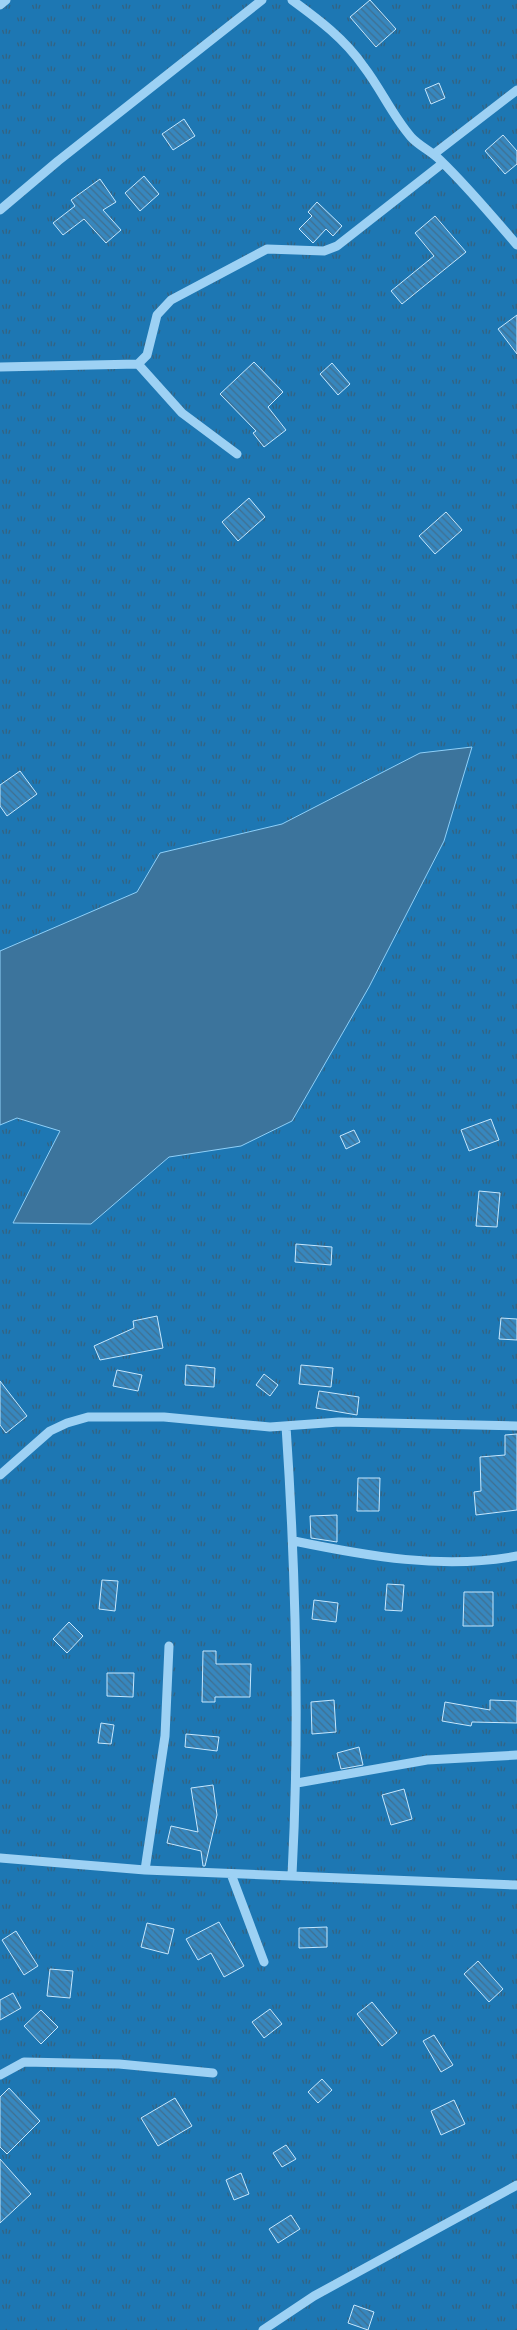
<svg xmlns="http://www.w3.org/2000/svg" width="517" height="2330" viewBox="0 0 517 2330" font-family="'IBM Plex Sans',sans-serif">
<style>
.grass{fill:url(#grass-tufts)}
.water{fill:#3c749c;stroke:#8ecff8}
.building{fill:url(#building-back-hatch);stroke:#c5e7fe}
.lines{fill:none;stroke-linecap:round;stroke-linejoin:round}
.minor{stroke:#9dd1f4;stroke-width:9}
</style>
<defs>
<pattern id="grass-tufts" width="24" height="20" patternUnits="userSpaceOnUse" patternTransform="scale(1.25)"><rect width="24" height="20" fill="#1d77b3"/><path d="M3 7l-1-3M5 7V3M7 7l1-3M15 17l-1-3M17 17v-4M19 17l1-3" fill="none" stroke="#346280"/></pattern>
<pattern id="building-back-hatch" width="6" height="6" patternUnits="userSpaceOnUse" patternTransform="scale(1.25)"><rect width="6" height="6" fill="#3787be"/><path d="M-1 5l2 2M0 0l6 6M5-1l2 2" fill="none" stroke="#3f6f90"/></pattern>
</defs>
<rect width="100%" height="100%" fill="#0f5d95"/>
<path class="grass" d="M 0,0 L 517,0 L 517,2330 L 0,2330 Z"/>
<path class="water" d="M 472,747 L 444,841 L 369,987 L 292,1121 L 241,1146 L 169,1157 L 91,1224 L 13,1223 L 60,1131 L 17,1118 L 0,1125 L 0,951 L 137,892 L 160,853 L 282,824 L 420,753 Z"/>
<path class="building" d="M 370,0 L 396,29 L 376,47 L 350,17 Z
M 439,83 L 445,98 L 431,104 L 425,89 Z
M 184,119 L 195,136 L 173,150 L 162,134 Z
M 503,135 L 517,151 L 517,164 L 505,174 L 485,151 Z
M 144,176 L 159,194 L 140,211 L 125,193 Z
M 100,179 L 116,202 L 103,210 L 121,230 L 106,243 L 84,219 L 63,235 L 53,223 L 75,206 L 71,200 Z
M 317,202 L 342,226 L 333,236 L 326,229 L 313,243 L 299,229 L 312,216 L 308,212 Z
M 435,216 L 466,252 L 402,304 L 391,291 L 434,256 L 415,233 Z
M 517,315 L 517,354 L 498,329 Z
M 254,362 L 283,392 L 268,407 L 286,430 L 264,447 L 253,433 L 256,431 L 220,394 Z
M 332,363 L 350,384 L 338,395 L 320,374 Z
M 249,498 L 265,517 L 238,541 L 222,522 Z
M 446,512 L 462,530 L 435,554 L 419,536 Z
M 20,771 L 37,794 L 7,816 L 0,806 L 0,785 Z
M 491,1119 L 499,1140 L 469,1151 L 461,1130 Z
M 354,1130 L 360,1142 L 346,1149 L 340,1136 Z
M 479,1191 L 500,1193 L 497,1227 L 476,1226 Z
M 296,1244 L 332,1247 L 331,1265 L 295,1262 Z
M 157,1316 L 163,1348 L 100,1360 L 94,1346 L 134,1328 L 133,1321 Z
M 501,1318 L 517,1319 L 517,1340 L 499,1339 Z
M 186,1365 L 215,1368 L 214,1387 L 185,1385 Z
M 301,1365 L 333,1368 L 331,1387 L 299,1384 Z
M 117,1370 L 142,1375 L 138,1391 L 113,1386 Z
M 264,1374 L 278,1385 L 270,1396 L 256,1385 Z
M 0,1381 L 27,1416 L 6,1433 L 0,1425 Z
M 319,1391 L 359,1397 L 357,1415 L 316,1408 Z
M 517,1434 L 517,1510 L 476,1515 L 474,1492 L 481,1491 L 480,1457 L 505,1455 L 505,1435 Z
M 358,1478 L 380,1478 L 379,1511 L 357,1511 Z
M 337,1515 L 337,1542 L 311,1538 L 310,1516 Z
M 102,1580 L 118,1581 L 115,1611 L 99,1609 Z
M 387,1584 L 404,1585 L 402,1611 L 385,1610 Z
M 464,1592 L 493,1592 L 493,1626 L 463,1626 Z
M 314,1600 L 338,1603 L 336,1622 L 312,1619 Z
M 69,1622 L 83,1636 L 67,1653 L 53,1639 Z
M 203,1651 L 216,1651 L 216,1664 L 251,1664 L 250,1697 L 215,1697 L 215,1702 L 202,1702 Z
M 107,1673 L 134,1673 L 133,1697 L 107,1696 Z
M 334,1700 L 336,1732 L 312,1734 L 311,1702 Z
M 490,1700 L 517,1701 L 517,1723 L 472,1722 L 471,1726 L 442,1721 L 445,1702 L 490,1710 Z
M 101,1723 L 114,1725 L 111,1744 L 98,1743 Z
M 186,1734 L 219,1737 L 217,1751 L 185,1747 Z
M 359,1747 L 363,1765 L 341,1769 L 337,1753 Z
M 213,1785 L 217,1815 L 205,1866 L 203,1866 L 201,1851 L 167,1843 L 171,1826 L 198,1832 L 191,1788 Z
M 404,1789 L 412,1819 L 391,1825 L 382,1795 Z
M 219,1922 L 244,1966 L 224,1977 L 211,1953 L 198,1960 L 186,1939 Z
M 147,1923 L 174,1929 L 168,1954 L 141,1947 Z
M 327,1927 L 327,1947 L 299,1948 L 299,1928 Z
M 16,1931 L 38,1966 L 24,1975 L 2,1940 Z
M 478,1961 L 503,1989 L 489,2002 L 464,1974 Z
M 50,1969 L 73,1971 L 70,1998 L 47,1996 Z
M 13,1993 L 21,2008 L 0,2020 L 0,2000 Z
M 372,2002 L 397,2033 L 382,2046 L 357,2014 Z
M 270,2009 L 282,2024 L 264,2038 L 252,2022 Z
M 41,2010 L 58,2027 L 41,2044 L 24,2026 Z
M 434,2035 L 453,2065 L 441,2072 L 423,2041 Z
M 322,2079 L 332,2090 L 318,2103 L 308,2092 Z
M 9,2088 L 40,2121 L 7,2154 L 0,2147 L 0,2097 Z
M 175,2098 L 192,2126 L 158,2146 L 141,2118 Z
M 454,2100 L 465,2124 L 441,2135 L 431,2111 Z
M 286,2145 L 296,2159 L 282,2167 L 273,2153 Z
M 0,2159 L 31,2194 L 0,2223 Z
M 241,2173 L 249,2194 L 234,2200 L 226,2180 Z
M 291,2215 L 300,2229 L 278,2243 L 269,2229 Z
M 354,2305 L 374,2312 L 368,2330 L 348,2323 Z"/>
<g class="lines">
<path class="minor" d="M 292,0 C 318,19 345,39 364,67 C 381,89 392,115 411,137 C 419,146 431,151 440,160 C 468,187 492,216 517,245
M 0,5 L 6,0
M 434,154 L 517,90
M 0,210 L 58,161 L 262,0
M 138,364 L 182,413 L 237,454
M 0,367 L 138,364 L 147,355 L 157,315 L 171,300 L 267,249 L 324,251 L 337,246 L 443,163
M 286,1426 C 296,1576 300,1726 292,1875
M 0,1475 L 50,1431 L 67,1423 L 88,1417 L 164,1417 L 270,1427 L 339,1422 L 517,1426
M 294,1541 C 367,1556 443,1570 517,1556
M 297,1783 L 427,1760 L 517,1755
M 0,1858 L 145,1870 L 517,1885
M 145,1870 L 165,1736 L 169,1646
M 231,1874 L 264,1962
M 0,2075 L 24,2062 L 119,2064 L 213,2073
M 263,2330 L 314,2296 L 517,2185"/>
</g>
</svg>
